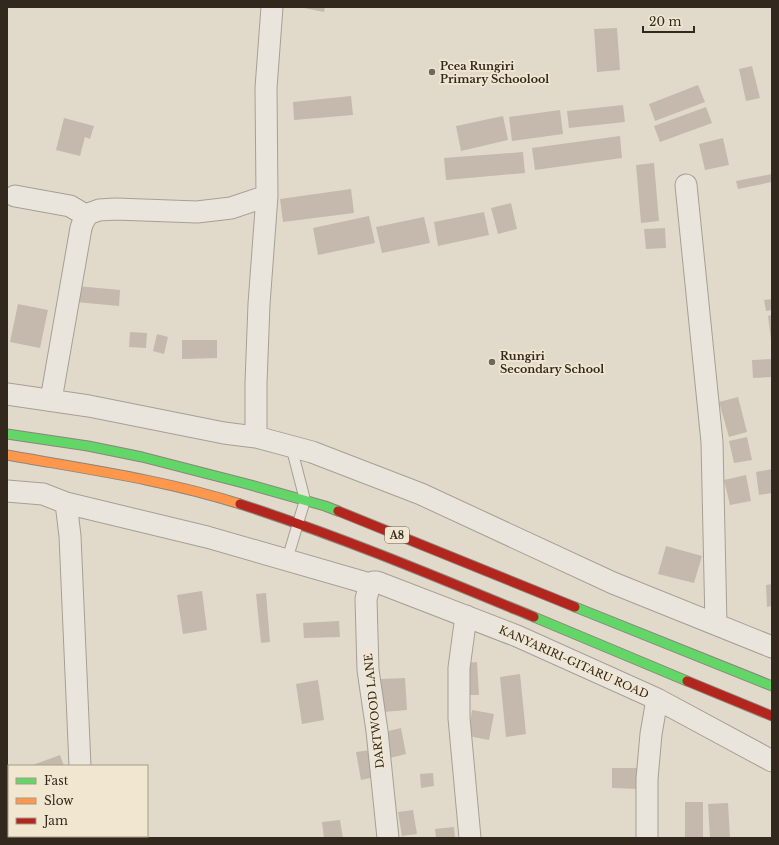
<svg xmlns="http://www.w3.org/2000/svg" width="779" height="845" viewBox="0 0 779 845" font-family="'Libre Baskerville',serif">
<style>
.building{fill:#c4b9ac}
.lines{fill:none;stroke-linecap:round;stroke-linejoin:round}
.lane-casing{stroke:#a69f94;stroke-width:12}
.street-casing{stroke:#a69f94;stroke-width:23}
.fast-casing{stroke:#8b857b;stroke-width:11}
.slow-casing{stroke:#8b857b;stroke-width:11}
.jam-casing{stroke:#8b857b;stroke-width:11}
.lane{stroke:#eae5dc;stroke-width:10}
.street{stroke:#eae5dc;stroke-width:21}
.fast{stroke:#63d668;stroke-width:9}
.slow{stroke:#ff974d;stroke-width:9}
.jam{stroke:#b3261e;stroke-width:9}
.poi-dot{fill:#70665b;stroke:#f1e7d1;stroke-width:1.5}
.labels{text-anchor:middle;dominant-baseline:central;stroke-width:3.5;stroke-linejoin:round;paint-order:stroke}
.shield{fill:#f1e7d1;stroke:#6c6154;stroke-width:1}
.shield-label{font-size:10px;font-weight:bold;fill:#33281e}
.poi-label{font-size:11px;font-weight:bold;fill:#33281e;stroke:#f1e7d1;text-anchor:start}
.street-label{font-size:11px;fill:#33281e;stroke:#f1e7d1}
</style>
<rect width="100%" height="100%" fill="#e1dacb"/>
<path class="building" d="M 299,7 L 325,7 L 324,12 Z
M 617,28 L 620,70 L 597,72 L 594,29 Z
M 752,66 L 760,98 L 746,101 L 739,69 Z
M 698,85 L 705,102 L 655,121 L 649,104 Z
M 351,96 L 353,115 L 294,120 L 293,102 Z
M 623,105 L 625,122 L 569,128 L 567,111 Z
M 706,107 L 712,123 L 660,142 L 654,126 Z
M 560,110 L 563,134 L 512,141 L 509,117 Z
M 503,116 L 508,140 L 461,151 L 456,126 Z
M 64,118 L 94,126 L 90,139 L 85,137 L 80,156 L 56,150 Z
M 620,136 L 622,158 L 535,170 L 532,148 Z
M 723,138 L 729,165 L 705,170 L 699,144 Z
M 523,152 L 525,173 L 446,180 L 444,158 Z
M 654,163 L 659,221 L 641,223 L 636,165 Z
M 772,174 L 772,182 L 738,189 L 736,181 Z
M 351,189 L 354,213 L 283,222 L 280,199 Z
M 511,203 L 517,229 L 498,234 L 491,208 Z
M 484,212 L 489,235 L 438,246 L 434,222 Z
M 369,216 L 375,243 L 318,255 L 313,228 Z
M 424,217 L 430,243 L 382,253 L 376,227 Z
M 665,228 L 666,248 L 646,249 L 644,229 Z
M 77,286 L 120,290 L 119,306 L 76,302 Z
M 772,299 L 772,310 L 766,311 L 764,300 Z
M 18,304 L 48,310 L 40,348 L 10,342 Z
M 772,315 L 772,340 L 771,340 L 768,316 Z
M 130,332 L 147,333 L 146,348 L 129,347 Z
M 157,334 L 168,337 L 164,354 L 153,351 Z
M 182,340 L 217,340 L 217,358 L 182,359 Z
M 772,359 L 772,377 L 753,378 L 752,360 Z
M 738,397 L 747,432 L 729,437 L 719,402 Z
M 747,437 L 752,460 L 734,463 L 729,441 Z
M 772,469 L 772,493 L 759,495 L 756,472 Z
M 746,475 L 751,501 L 730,505 L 724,480 Z
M 666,546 L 702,556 L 694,583 L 658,574 Z
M 772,584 L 772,606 L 767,607 L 766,585 Z
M 202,591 L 207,630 L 183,634 L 177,595 Z
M 266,593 L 270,642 L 261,643 L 256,594 Z
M 339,621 L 340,637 L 304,638 L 303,623 Z
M 477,662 L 479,695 L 467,695 L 465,663 Z
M 520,674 L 526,734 L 506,737 L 500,677 Z
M 405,678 L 407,710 L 383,712 L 381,679 Z
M 318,680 L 324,720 L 302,724 L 296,684 Z
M 472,710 L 494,714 L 489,740 L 468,736 Z
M 401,728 L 406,754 L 390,758 L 384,732 Z
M 370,750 L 375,777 L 361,780 L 356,752 Z
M 60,755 L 64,766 L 30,766 Z
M 612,768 L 639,768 L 639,789 L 612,788 Z
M 433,773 L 434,786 L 421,788 L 420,774 Z
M 685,802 L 703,802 L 703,838 L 685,838 Z
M 728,803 L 730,838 L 710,838 L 708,804 Z
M 413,810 L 417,834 L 402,836 L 398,812 Z
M 340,820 L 343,838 L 324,838 L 322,822 Z
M 454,827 L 455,838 L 436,838 L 435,829 Z"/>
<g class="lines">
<defs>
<path id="lane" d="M 287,560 L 305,500 L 291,446"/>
<path id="street" d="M 686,185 L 712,442 L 716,624
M 15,196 L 70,206 L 87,216
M 7,394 L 89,406 L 224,433 L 256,437 L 312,452 L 421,494 L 613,583 L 772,647
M 51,400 L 81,228 L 83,222 L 88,214 L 99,210 L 116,209 L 197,212 L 231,208 L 267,196
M 256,437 L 256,383 L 259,304 L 267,196 L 266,88 L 272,7
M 7,491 L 43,494 L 66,503 L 70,536 L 80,766
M 66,503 L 207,537 L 370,584
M 370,584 L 373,582 L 377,582 L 517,636 L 657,699 L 772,761
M 370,584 L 366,599 L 368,670 L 377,731 L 388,838
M 466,616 L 459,668 L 459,718 L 470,838
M 83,836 L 83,838
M 647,838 L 647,779 L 651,734 L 657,699"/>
<path id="fast" d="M 7,434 L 88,446 L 142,457 L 247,484 L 325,506 L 338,511
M 575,607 L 772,686
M 534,617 L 687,681"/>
<path id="slow" d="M 7,455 C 85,469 165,480 240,504"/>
<path id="jam" d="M 240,504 C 339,536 437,577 534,617
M 338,511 L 575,607
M 687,681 L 772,716"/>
</defs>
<use href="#lane" class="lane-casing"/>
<use href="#street" class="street-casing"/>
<use href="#fast" class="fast-casing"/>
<use href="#slow" class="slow-casing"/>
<use href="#jam" class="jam-casing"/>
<use href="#lane" class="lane"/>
<use href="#street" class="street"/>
<use href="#fast" class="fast"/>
<use href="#slow" class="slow"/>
<use href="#jam" class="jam"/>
</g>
<g class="poi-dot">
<circle cx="432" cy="72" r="4"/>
<circle cx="492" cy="362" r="4"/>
</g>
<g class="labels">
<rect class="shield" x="385" y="527" width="24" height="16" rx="3"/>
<g class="shield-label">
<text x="397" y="535">A8</text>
</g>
<g class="poi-label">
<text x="440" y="66">Pcea Rungiri<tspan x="440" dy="13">Primary Schoolool</tspan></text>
<text x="500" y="356">Rungiri<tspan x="500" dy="13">Secondary School</tspan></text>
</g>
<g class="street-label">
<text transform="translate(574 662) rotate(24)">KANYARIRI-GITARU ROAD</text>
<text transform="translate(374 711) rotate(-96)">DARTWOOD LANE</text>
</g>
</g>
<rect width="779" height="845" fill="none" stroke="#33281e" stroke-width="16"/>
<rect x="8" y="765" width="140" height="72" fill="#f1e7d1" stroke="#a59b89"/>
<rect x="16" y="778" width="20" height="6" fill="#63d668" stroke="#a59b89"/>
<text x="44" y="785" font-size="12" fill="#33281e">Fast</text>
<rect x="16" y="798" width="20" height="6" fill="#ff974d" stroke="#a59b89"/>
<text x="44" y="805" font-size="12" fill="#33281e">Slow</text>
<rect x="16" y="818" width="20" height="6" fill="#b3261e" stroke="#a59b89"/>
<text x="44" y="825" font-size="12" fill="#33281e">Jam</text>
<path d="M643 26v6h51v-6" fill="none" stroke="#33281e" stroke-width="2"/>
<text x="649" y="26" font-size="12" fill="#33281e" stroke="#f1e7d1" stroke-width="3" paint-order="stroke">20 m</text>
</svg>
